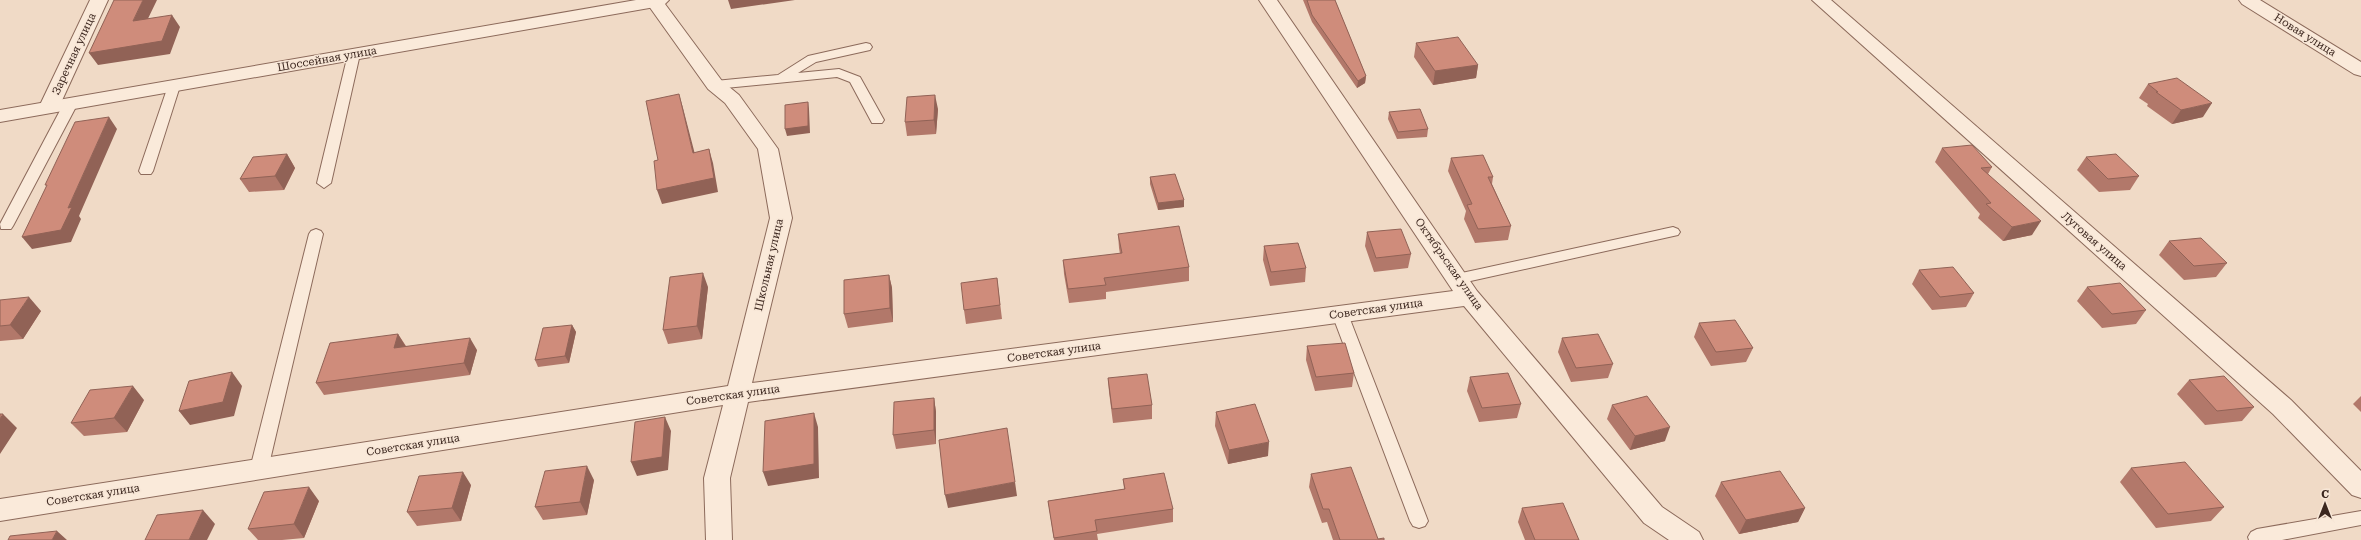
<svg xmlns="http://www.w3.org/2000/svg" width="2361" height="540" viewBox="0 0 2361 540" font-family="'Roboto Serif',serif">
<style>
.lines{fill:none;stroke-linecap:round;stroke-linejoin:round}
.service-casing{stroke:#8c6a5b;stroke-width:2}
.minor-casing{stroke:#8c6a5b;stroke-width:2}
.tertiary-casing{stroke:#8c6a5b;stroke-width:2}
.service{fill:#faeada;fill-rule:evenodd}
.minor{fill:#faeada;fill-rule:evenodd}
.tertiary{fill:#faeada;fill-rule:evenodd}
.wall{fill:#b2786a}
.shaded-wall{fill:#916256}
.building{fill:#cf8c7b;stroke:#916256}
.labels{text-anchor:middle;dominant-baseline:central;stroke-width:3;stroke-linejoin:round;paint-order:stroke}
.street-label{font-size:11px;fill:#3c271f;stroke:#f7e6d6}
</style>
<rect width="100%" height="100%" fill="#f0dac6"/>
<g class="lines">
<defs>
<path id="service" d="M 866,43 L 870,44 L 872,47 L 870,50 L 816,62 L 798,73 L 839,69 L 860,77 L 884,120 L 882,123 L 872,123 L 850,82 L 837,77 L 715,89 L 709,85 L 715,81 L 778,75 L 808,56 Z
M 354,50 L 360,54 L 331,183 L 324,188 L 317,183 L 348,54 Z
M 174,82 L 180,86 L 153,171 L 151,174 L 141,174 L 139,171 L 168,86 Z
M 71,99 L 78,103 L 13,226 L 11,229 L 1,229 L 0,224 L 64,103 Z
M 1673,227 L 1678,229 L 1680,232 L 1678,235 L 1457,284 L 1452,283 L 1449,279 L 1452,275 L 1457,274 Z
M 316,229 L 321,231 L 323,234 L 268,469 L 265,474 L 259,476 L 253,474 L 250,469 L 309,234 L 311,231 Z
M 1340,308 L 1345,310 L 1348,314 L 1428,521 L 1425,526 L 1419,528 L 1413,526 L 1410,521 L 1332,314 L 1335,310 Z
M 2361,511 L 2361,525 L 2282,540 L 2249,540 L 2248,537 L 2251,532 L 2257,529 Z"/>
<path id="minor" d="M 90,0 L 108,0 L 59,107 L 56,111 L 49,113 L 42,111 L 39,107 Z
M 648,0 L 669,0 L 665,4 L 722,81 L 739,95 L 778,149 L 792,218 L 752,383 L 1453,291 L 1259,0 L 1277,0 L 1477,291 L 1662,507 L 1699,532 L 1703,540 L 1669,540 L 1644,523 L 1464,306 L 748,402 L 730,478 L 732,540 L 706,540 L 704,478 L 723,405 L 0,521 L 0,499 L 728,386 L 770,218 L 758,149 L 725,103 L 708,89 L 646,2 Z
M 1812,0 L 1831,0 L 2291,400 L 2361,471 L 2361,498 L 2352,495 L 2273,414 Z
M 2239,0 L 2260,0 L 2361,62 L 2361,76 L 2354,74 L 2242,4 Z"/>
<path id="tertiary" d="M 636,0 L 662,0 L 664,2 L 661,6 L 655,7 L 0,122 L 0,110 Z"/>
</defs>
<use href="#service" class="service-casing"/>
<use href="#minor" class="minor-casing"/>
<use href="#tertiary" class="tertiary-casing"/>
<use href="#service" class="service"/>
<use href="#minor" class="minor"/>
<use href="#tertiary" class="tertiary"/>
</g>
<path class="wall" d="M 1303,0 L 1335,0 L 1366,76 L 1365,83 L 1357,88 L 1312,22 Z
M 1416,43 L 1478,65 L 1476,78 L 1433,85 L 1414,57 Z
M 2148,84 L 2203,117 L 2172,124 L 2147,106 L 2148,104 L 2139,98 Z
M 938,109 L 936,134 L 907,136 L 905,122 Z
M 1389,112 L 1428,129 L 1427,137 L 1397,139 L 1388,119 Z
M 1942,148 L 1992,167 L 1988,174 L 2032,235 L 2003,241 L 1978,218 L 1980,214 L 1935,162 Z
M 287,154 L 295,168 L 284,190 L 249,192 L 240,179 Z
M 2086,157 L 2139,176 L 2130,190 L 2099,192 L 2077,170 Z
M 1451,158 L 1493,177 L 1492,184 L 1511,226 L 1508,240 L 1475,243 L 1464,219 L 1466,211 L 1448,171 Z
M 1150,177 L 1184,207 L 1158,210 L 1150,184 Z
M 1367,232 L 1411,254 L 1408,268 L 1374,272 L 1365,246 Z
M 1118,234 L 1189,267 L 1189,281 L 1106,292 L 1106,299 L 1069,303 L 1064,274 L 1063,260 L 1120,254 L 1119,248 Z
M 2169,241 L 2227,263 L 2216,277 L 2184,280 L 2159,255 Z
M 1264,246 L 1306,268 L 1305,282 L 1270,286 L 1263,260 Z
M 1919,270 L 1974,293 L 1966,307 L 1932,310 L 1912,284 Z
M 889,275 L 892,288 L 893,322 L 848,328 L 844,314 Z
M 997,278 L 1002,319 L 966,324 L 964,310 Z
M 708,287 L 702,339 L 668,344 L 663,330 Z
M 2087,287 L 2146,310 L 2136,324 L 2102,328 L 2077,301 Z
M 0,300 L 41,311 L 23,339 L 0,341 Z
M 1699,323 L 1753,348 L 1746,362 L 1711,366 L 1694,337 Z
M 572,325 L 576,332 L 569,363 L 538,367 L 535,360 Z
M 398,334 L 406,346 L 477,350 L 470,375 L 324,395 L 316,383 Z
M 1562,338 L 1613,364 L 1608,378 L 1571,382 L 1558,352 Z
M 1307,346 L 1354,373 L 1352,387 L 1315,391 L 1306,360 Z
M 1470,377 L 1521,404 L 1517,418 L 1479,422 L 1467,391 Z
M 1108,378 L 1152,405 L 1152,419 L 1113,423 L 1109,392 Z
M 2189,380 L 2254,407 L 2242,421 L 2205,425 L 2177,394 Z
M 2361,396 L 2361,412 L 2353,404 Z
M 934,398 L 936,412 L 936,444 L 896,449 L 893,435 Z
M 144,400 L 127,432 L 84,436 L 71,423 Z
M 1612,405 L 1665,441 L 1630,450 L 1607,419 Z
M 1216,412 L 1268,456 L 1228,464 L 1215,426 Z
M 2131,468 L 2224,507 L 2211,521 L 2156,528 L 2120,482 Z
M 1311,474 L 1378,539 L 1384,540 L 1333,540 L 1327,522 L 1322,523 L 1309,487 Z
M 1123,479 L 1173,509 L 1173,522 L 1097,534 L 1098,540 L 1054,540 L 1048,501 L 1124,489 Z
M 594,480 L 587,515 L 543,520 L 535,507 Z
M 1721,482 L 1805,508 L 1798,522 L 1739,534 L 1715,496 Z
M 471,485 L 461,521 L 417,526 L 407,512 Z
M 319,501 L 304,538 L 282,540 L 258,540 L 248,529 Z
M 1522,508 L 1579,540 L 1525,540 L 1518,522 Z"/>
<path class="shaded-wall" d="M 143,0 L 157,0 L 141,33 L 133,21 Z
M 728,0 L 795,0 L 731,9 Z
M 172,15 L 180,27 L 170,54 L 98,65 L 89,53 Z
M 1478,65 L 1476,78 L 1433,85 L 1435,71 Z
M 1366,76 L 1365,83 L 1357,88 L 1358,81 Z
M 679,94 L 683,108 L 698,166 L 693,153 Z
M 935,95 L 938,109 L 936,134 L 934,120 Z
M 808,102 L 809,109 L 810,133 L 787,136 L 785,129 Z
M 2212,103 L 2203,117 L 2172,124 L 2181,110 Z
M 109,117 L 117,129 L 79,216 L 81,219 L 71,242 L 32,249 L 22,237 L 68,208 Z
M 709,149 L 713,163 L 718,192 L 662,204 L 657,190 Z
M 287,154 L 295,168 L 284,190 L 275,176 Z
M 1184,200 L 1184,207 L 1158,210 L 1158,203 Z
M 2041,221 L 2032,235 L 2003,241 L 2012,227 Z
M 703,273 L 708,287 L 702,339 L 697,326 Z
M 889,275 L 892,288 L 893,322 L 890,308 Z
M 29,297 L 41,311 L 23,339 L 10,325 Z
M 572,325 L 576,332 L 569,363 L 565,356 Z
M 398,334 L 406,347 L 394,348 Z
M 470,338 L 477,350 L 470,375 L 464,363 Z
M 232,372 L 242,386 L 234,416 L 190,425 L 179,411 Z
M 133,386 L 144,400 L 127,432 L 114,418 Z
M 934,398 L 936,412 L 936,444 L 934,430 Z
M 814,413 L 818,427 L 819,478 L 768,486 L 763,472 Z
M 3,414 L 17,428 L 0,454 L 0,419 Z
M 665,417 L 671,431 L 668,470 L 637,476 L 631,462 Z
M 1670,427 L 1665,441 L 1630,450 L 1635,436 Z
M 1269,442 L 1268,456 L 1228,464 L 1229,450 Z
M 587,466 L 594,480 L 587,515 L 580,502 Z
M 463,472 L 471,485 L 461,521 L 452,508 Z
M 1015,482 L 1017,496 L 948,508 L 945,495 Z
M 309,487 L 319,501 L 304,538 L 294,524 Z
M 1805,508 L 1798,522 L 1739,534 L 1746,520 Z
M 203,510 L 215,524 L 207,540 L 189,540 Z
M 57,531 L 67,540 L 52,540 Z"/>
<path class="building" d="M 114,0 L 143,0 L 133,21 L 172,15 L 162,41 L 89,53 Z
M 1307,0 L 1335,0 L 1366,76 L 1358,81 L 1312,15 Z
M 1458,37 L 1478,65 L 1435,71 L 1416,43 Z
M 2177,78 L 2212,103 L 2181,110 L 2156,92 L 2158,92 L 2148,84 Z
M 679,94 L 693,153 L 709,149 L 714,178 L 657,190 L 654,161 L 658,160 L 646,101 Z
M 935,95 L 934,120 L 905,122 L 907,97 Z
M 808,102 L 808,126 L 785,129 L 785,105 Z
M 1420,109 L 1428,129 L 1398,132 L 1389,112 Z
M 109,117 L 68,208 L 72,207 L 61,230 L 22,237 L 47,185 L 45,185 L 75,122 Z
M 1972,145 L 1992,167 L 1981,168 L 2041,221 L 2012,227 L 1986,204 L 1991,203 L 1942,148 Z
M 287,154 L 275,176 L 240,179 L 253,157 Z
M 2116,154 L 2139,176 L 2108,179 L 2086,157 Z
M 1483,155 L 1493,177 L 1488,177 L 1511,226 L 1478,229 L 1467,205 L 1472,204 L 1451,158 Z
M 1175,174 L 1184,200 L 1158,203 L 1150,177 Z
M 1179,226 L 1189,267 L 1104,278 L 1106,285 L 1068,289 L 1063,260 L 1122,253 L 1118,234 Z
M 1401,229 L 1411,254 L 1376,258 L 1367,232 Z
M 2201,238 L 2227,263 L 2194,266 L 2169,241 Z
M 1298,243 L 1306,268 L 1271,272 L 1264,246 Z
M 1953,267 L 1974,293 L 1940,297 L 1919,270 Z
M 703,273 L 697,326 L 663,330 L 670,277 Z
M 889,275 L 890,308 L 844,314 L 844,280 Z
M 997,278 L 1000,305 L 964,310 L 961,283 Z
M 2120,283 L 2146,310 L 2112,314 L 2087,287 Z
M 29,297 L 10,325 L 0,326 L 0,300 Z
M 1735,320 L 1753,348 L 1716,352 L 1699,323 Z
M 572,325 L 565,356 L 535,360 L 543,328 Z
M 398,334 L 394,348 L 470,338 L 464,363 L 316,383 L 330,343 Z
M 1598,334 L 1613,364 L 1576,368 L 1562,338 Z
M 1345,343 L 1354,373 L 1316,377 L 1307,346 Z
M 232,372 L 223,402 L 179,411 L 189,381 Z
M 1508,373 L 1521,404 L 1482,408 L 1470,377 Z
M 1147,374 L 1152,405 L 1112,409 L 1108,378 Z
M 2224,376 L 2254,407 L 2217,411 L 2189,380 Z
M 133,386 L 114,418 L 71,423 L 90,390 Z
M 1647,396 L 1670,427 L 1635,436 L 1612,405 Z
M 934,398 L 934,430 L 893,435 L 894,402 Z
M 1255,404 L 1269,442 L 1229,450 L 1216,412 Z
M 814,413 L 814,464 L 763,472 L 765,421 Z
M 0,414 L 3,414 L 0,419 Z
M 665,417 L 662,457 L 631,462 L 635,422 Z
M 1007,428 L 1015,482 L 945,495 L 939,440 Z
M 2185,462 L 2224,507 L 2168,514 L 2131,468 Z
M 587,466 L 580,502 L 535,507 L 545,471 Z
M 1351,467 L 1378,539 L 1384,538 L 1384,540 L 1340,540 L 1329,509 L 1323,509 L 1311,474 Z
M 1780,471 L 1805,508 L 1746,520 L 1721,482 Z
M 463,472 L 452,508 L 407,512 L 419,476 Z
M 1164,473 L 1173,509 L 1095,520 L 1097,531 L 1054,538 L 1048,501 L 1125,489 L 1123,479 Z
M 309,487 L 294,524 L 248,529 L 264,492 Z
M 1563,503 L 1579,540 L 1535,540 L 1522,508 Z
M 203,510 L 189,540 L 145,540 L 157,515 Z
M 57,531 L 52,540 L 8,540 L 10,536 Z"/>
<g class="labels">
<g class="street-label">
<text transform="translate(2305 35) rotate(32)">Новая улица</text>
<text transform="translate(74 54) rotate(-65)">Заречная улица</text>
<text transform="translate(327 59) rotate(-10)">Шоссейная улица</text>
<text transform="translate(2094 241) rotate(41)">Луговая улица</text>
<text transform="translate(1449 264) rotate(55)">Октябрьская улица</text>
<text transform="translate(769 265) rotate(-77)">Школьная улица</text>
<text transform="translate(1376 309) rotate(-8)">Советская улица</text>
<text transform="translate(1054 352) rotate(-8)">Советская улица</text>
<text transform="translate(733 395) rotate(-8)">Советская улица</text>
<text transform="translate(413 445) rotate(-9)">Советская улица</text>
<text transform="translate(93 495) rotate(-9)">Советская улица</text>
</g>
</g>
<g transform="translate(2325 504)" stroke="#f7e6d6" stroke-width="3" paint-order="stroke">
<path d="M0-3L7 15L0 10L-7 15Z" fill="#3c271f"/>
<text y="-6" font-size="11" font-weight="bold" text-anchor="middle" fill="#3c271f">С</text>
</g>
</svg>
